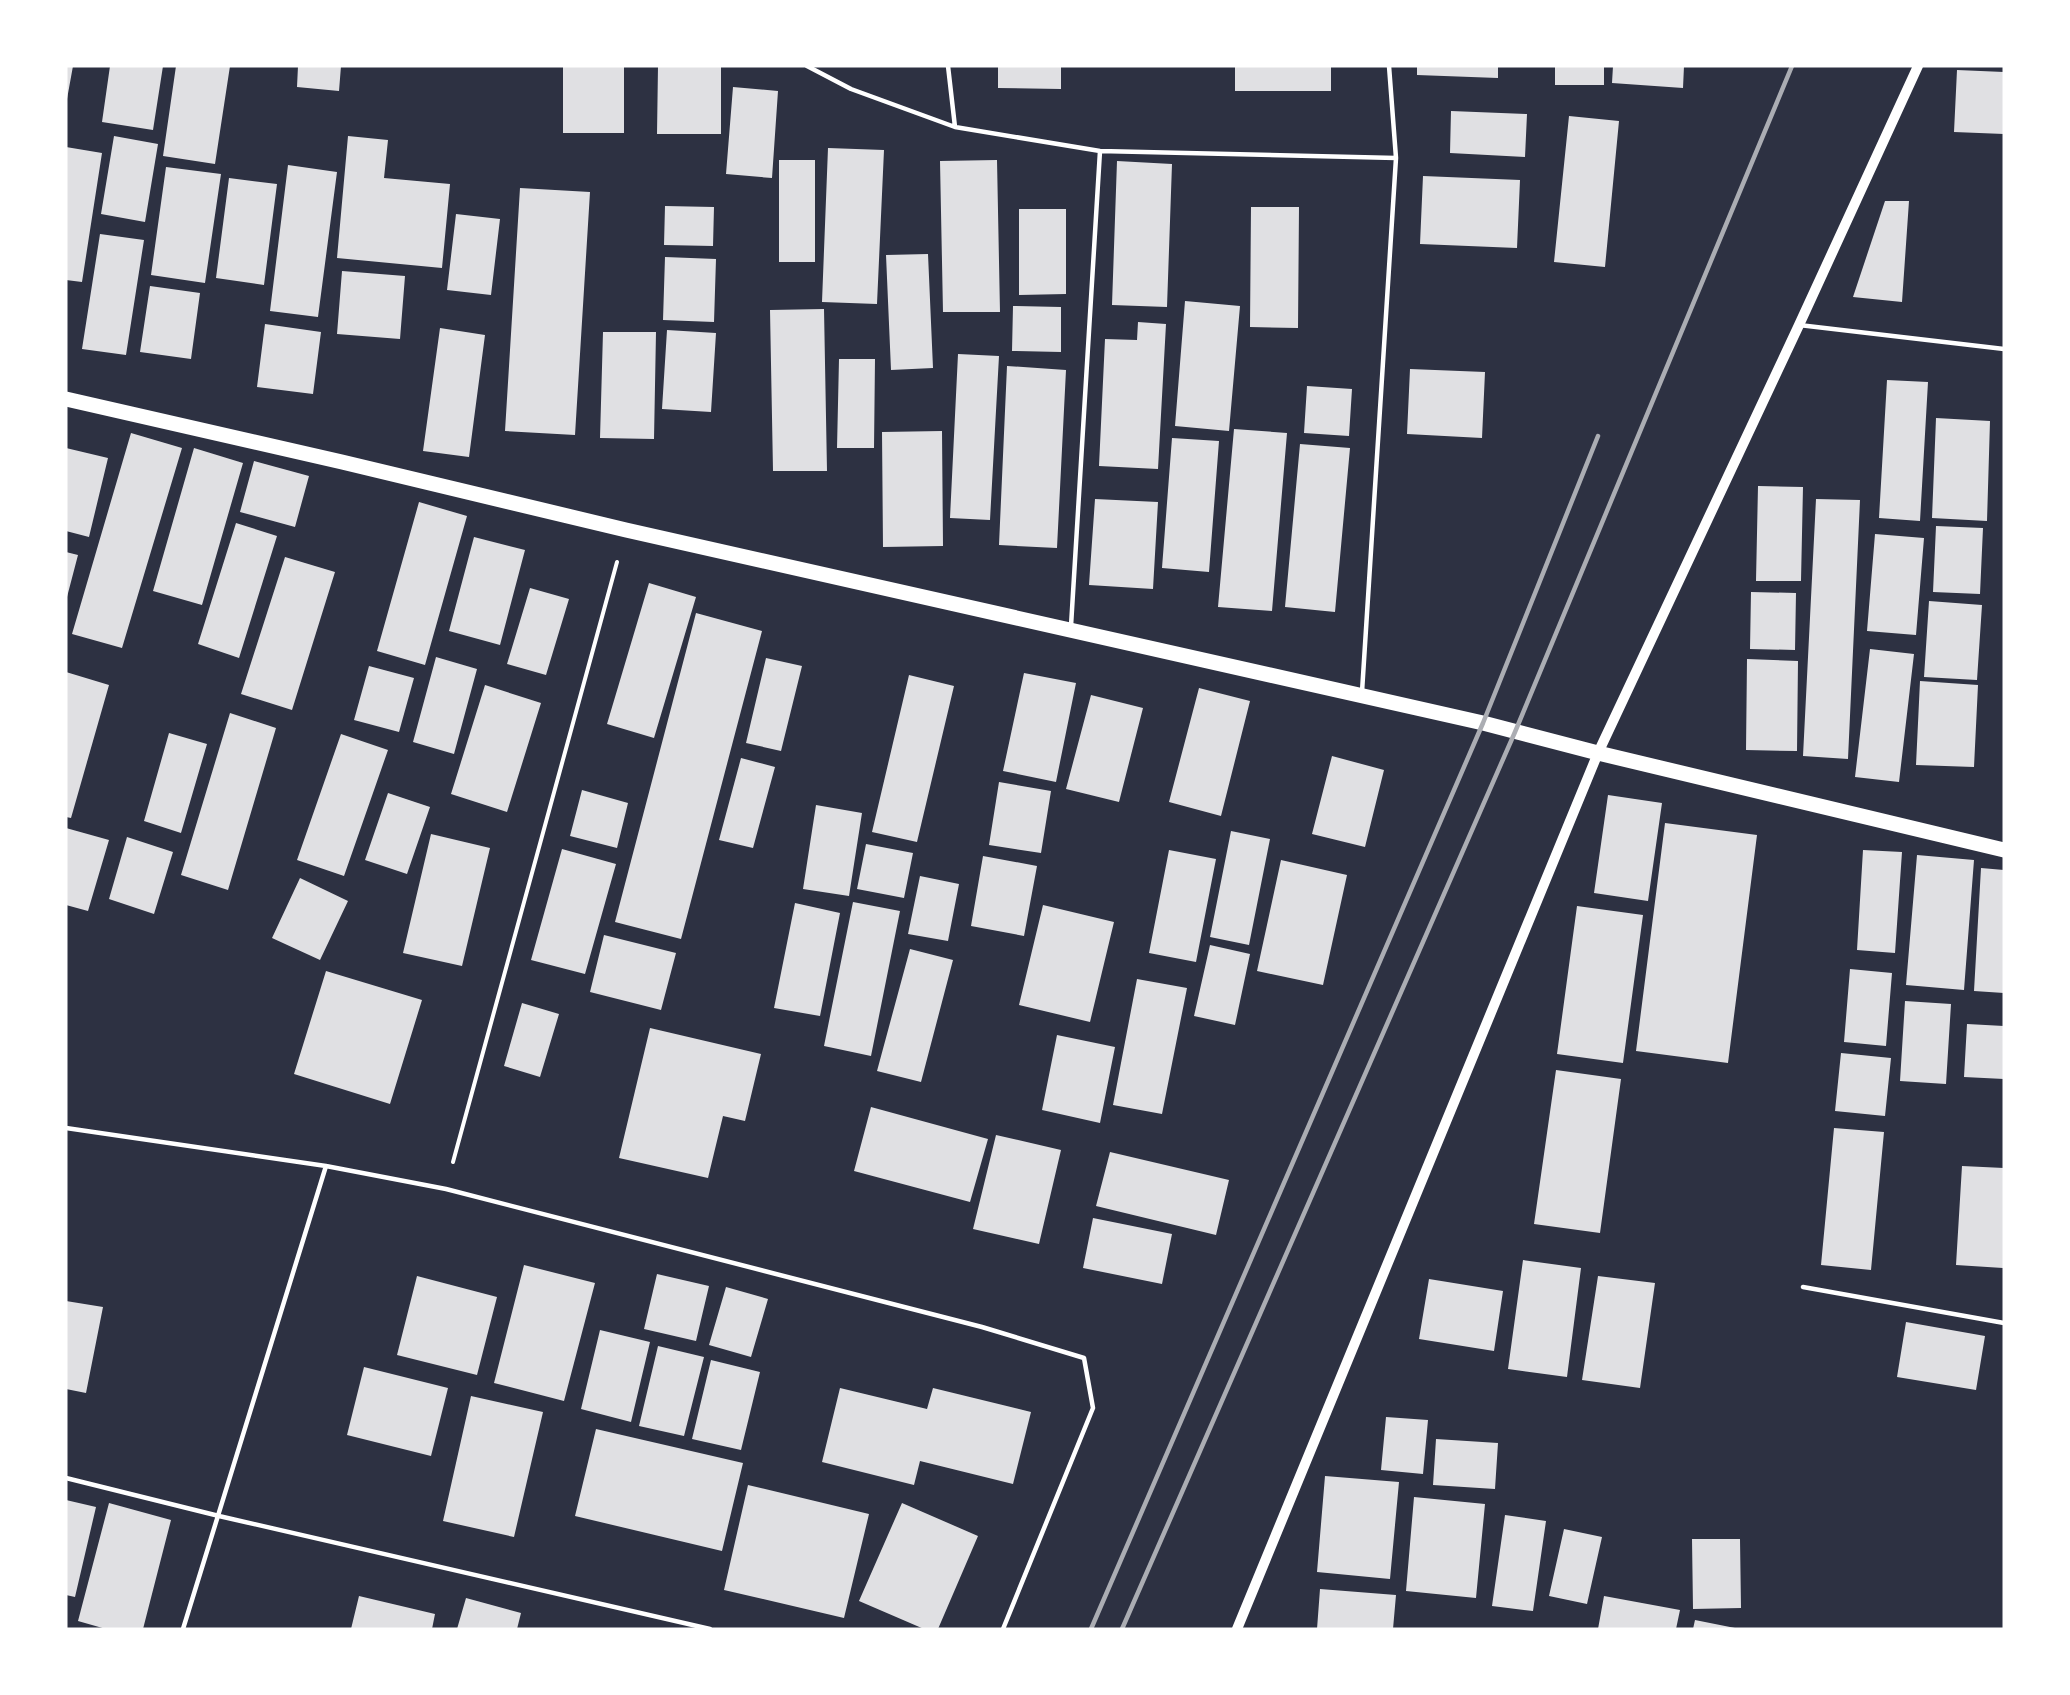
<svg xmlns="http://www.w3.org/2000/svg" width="2070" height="1695" viewBox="0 0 2070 1695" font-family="'IBM Plex Sans',sans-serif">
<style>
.building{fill:#e0e0e3}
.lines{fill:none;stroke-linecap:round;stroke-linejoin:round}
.path{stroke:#fff;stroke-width:4}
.service{stroke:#fff;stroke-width:4.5}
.tertiary{stroke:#fff;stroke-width:10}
.primary{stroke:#fff;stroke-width:15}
.rail{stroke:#abadb3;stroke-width:4.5}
</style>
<rect width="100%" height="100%" fill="#2d3142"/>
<path class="building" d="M 66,66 L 73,66 L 67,99 L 66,99 Z
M 110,66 L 163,66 L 153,130 L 102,122 Z
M 176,66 L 230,66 L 215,164 L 163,156 Z
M 298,66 L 341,66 L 339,91 L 297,87 Z
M 563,66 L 624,66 L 624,133 L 563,133 Z
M 658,66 L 721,66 L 721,134 L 657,134 Z
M 998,66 L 1061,66 L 1061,89 L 998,88 Z
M 1235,66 L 1331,66 L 1331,91 L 1235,91 Z
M 1417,66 L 1498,66 L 1498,78 L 1417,75 Z
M 1555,66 L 1604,66 L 1604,85 L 1555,85 Z
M 1613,66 L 1684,66 L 1683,88 L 1612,83 Z
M 1957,70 L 2004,72 L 2004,134 L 1954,132 Z
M 733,87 L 778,91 L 772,178 L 726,174 Z
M 1451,111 L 1527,114 L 1525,157 L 1450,153 Z
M 1569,116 L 1619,121 L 1605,267 L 1554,262 Z
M 114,136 L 158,144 L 145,222 L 101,214 Z
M 348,136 L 388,140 L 384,178 L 450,184 L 442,268 L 337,258 Z
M 66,147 L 102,153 L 82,282 L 66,280 Z
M 828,148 L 884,150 L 877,304 L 822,302 Z
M 779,160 L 815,160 L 815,262 L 779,262 Z
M 997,160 L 1000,312 L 943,312 L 940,161 Z
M 1117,161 L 1172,164 L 1167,307 L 1112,305 Z
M 288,165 L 337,172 L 318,317 L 270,311 Z
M 166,167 L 221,174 L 205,283 L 151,275 Z
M 1423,176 L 1520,180 L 1517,248 L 1420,244 Z
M 229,178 L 277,184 L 264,285 L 216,278 Z
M 520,188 L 590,192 L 575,435 L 505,431 Z
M 1885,201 L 1909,201 L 1902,302 L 1853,297 Z
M 665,206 L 714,207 L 713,246 L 664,245 Z
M 1251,207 L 1299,207 L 1298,328 L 1250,327 Z
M 1019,209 L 1066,209 L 1066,294 L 1019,295 Z
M 456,214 L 500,219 L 491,295 L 447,290 Z
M 100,234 L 144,240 L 126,355 L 82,349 Z
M 928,254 L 933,368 L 891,370 L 886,255 Z
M 665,257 L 716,259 L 714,322 L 663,320 Z
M 342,271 L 405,276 L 400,339 L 337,334 Z
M 150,286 L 200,293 L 191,359 L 140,352 Z
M 1185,301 L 1240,306 L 1229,431 L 1175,426 Z
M 1013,306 L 1061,307 L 1061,352 L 1012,351 Z
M 824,309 L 827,471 L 773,471 L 770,310 Z
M 1138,322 L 1166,324 L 1158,469 L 1099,466 L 1105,339 L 1137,340 Z
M 265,324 L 321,332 L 313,394 L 257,387 Z
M 440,328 L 485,335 L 469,457 L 423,451 Z
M 667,330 L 716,333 L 711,412 L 662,409 Z
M 603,332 L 656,332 L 654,439 L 600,438 Z
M 958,354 L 999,356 L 990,520 L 950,518 Z
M 839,359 L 875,359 L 874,448 L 837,448 Z
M 1007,366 L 1066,370 L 1057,548 L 999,545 Z
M 1410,369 L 1485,372 L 1482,438 L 1407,434 Z
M 1887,380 L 1928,382 L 1920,521 L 1879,518 Z
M 1307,386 L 1352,389 L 1349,436 L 1304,433 Z
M 1936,418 L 1990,421 L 1987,521 L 1932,518 Z
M 1234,429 L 1287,433 L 1272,611 L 1218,607 Z
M 942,431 L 943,546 L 883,547 L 882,432 Z
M 131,433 L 182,448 L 122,648 L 72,634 Z
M 1172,438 L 1219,441 L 1209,572 L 1162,568 Z
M 1300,444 L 1350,448 L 1335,612 L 1285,607 Z
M 66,448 L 108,458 L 89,537 L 66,531 Z
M 194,448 L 243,463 L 202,605 L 153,591 Z
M 254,461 L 309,476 L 295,527 L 240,512 Z
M 1758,486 L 1803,487 L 1801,581 L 1756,581 Z
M 1095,499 L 1158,502 L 1153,589 L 1089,585 Z
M 1816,499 L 1860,500 L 1848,759 L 1803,756 Z
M 419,502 L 467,516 L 425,665 L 377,651 Z
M 236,523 L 277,536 L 239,658 L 198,644 Z
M 1936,526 L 1983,528 L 1980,594 L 1933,592 Z
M 1875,534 L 1924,538 L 1916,635 L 1867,631 Z
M 474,537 L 525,550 L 500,645 L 449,631 Z
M 66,552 L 78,555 L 67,597 L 66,597 Z
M 285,557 L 335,572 L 292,710 L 241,694 Z
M 649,583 L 696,597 L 654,738 L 607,724 Z
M 530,588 L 569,599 L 546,675 L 507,664 Z
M 1751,592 L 1796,593 L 1795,650 L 1750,649 Z
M 1929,601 L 1982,605 L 1977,680 L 1924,677 Z
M 696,613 L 762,631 L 681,939 L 615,922 Z
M 1870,649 L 1914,654 L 1899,782 L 1855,777 Z
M 436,657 L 477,669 L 454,754 L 413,742 Z
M 766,658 L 802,666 L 781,751 L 746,743 Z
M 1747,659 L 1798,661 L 1797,751 L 1746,750 Z
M 369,666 L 414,678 L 399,732 L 354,720 Z
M 66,672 L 109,685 L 71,818 L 66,817 Z
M 1024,673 L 1076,683 L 1056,782 L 1003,771 Z
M 909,675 L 954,686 L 917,842 L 872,832 Z
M 1920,681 L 1978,685 L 1974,767 L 1916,765 Z
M 485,685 L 541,703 L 507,812 L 451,794 Z
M 1199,688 L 1250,701 L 1221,816 L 1169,802 Z
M 1091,695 L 1143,708 L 1119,802 L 1066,789 Z
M 230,713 L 276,728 L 228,890 L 181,875 Z
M 169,733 L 207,744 L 181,833 L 144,821 Z
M 341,734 L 388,750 L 344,876 L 297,860 Z
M 1332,756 L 1384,770 L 1365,847 L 1312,834 Z
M 741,758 L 775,767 L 753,848 L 719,840 Z
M 999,782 L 1051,791 L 1041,853 L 989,845 Z
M 582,790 L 628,803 L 617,848 L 570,836 Z
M 388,793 L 430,807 L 407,874 L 365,860 Z
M 1608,795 L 1662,803 L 1648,901 L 1594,893 Z
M 816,805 L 862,813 L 849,896 L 803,889 Z
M 1665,823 L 1757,835 L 1728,1063 L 1636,1051 Z
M 66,828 L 109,840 L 88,911 L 66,905 Z
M 1231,831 L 1270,839 L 1249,945 L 1210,937 Z
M 431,834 L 490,848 L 462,966 L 403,953 Z
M 127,837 L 173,852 L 154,914 L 109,899 Z
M 866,844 L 913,853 L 904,898 L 857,889 Z
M 562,849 L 616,864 L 585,974 L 531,960 Z
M 1169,850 L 1216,859 L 1196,962 L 1149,953 Z
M 1863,850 L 1902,852 L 1895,953 L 1857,950 Z
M 1917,855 L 1974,860 L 1964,990 L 1906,985 Z
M 983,856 L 1037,866 L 1024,936 L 971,926 Z
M 1281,860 L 1347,875 L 1323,985 L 1257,971 Z
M 1981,868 L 2004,870 L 2004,993 L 1974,991 Z
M 920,876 L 959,884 L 948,941 L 908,934 Z
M 300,878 L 348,901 L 320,960 L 272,938 Z
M 853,902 L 900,911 L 871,1056 L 824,1046 Z
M 795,903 L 840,913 L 820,1016 L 774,1008 Z
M 1043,905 L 1114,922 L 1090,1022 L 1019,1005 Z
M 1577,906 L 1643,915 L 1623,1063 L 1557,1054 Z
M 604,935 L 676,953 L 661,1010 L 590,992 Z
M 1210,945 L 1250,954 L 1235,1025 L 1194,1016 Z
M 910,949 L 953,960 L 921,1082 L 877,1071 Z
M 1850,969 L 1892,973 L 1886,1046 L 1844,1042 Z
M 326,971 L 422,1000 L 390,1104 L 294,1074 Z
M 1137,979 L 1187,988 L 1162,1114 L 1113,1105 Z
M 1905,1001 L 1951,1004 L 1946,1084 L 1900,1081 Z
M 522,1003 L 559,1014 L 540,1077 L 504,1066 Z
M 1967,1024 L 2004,1026 L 2004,1079 L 1964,1077 Z
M 650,1028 L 761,1054 L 745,1121 L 723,1116 L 708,1178 L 619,1158 Z
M 1057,1035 L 1115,1047 L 1100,1123 L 1042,1110 Z
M 1841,1053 L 1891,1058 L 1885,1116 L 1835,1111 Z
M 1556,1070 L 1621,1079 L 1600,1233 L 1534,1224 Z
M 871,1107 L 988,1139 L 970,1202 L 854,1171 Z
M 1834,1128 L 1884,1132 L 1871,1270 L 1821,1265 Z
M 996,1135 L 1061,1150 L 1039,1244 L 973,1229 Z
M 1110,1152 L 1229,1180 L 1216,1235 L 1096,1206 Z
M 1962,1166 L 2004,1168 L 2003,1268 L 1956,1265 Z
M 1093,1218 L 1172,1234 L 1162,1284 L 1083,1268 Z
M 1523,1260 L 1581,1268 L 1567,1377 L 1508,1369 Z
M 524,1265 L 595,1283 L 564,1401 L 494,1383 Z
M 657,1274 L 709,1286 L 696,1341 L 644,1329 Z
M 417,1276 L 497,1297 L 477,1375 L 397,1355 Z
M 1598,1276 L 1655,1283 L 1640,1388 L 1582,1380 Z
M 1429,1279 L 1503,1291 L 1494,1351 L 1419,1339 Z
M 726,1287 L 768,1299 L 751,1357 L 709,1345 Z
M 66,1301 L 103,1307 L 86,1393 L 66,1389 Z
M 1906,1322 L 1985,1336 L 1976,1390 L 1897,1377 Z
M 600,1330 L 650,1342 L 631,1422 L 581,1409 Z
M 658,1346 L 704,1357 L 684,1436 L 639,1426 Z
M 711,1360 L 760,1372 L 741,1450 L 692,1439 Z
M 364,1367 L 448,1388 L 431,1456 L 347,1435 Z
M 840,1388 L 927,1409 L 933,1388 L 1031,1412 L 1013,1484 L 920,1461 L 914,1485 L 822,1462 Z
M 471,1396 L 543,1412 L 514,1537 L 443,1521 Z
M 1386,1417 L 1428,1420 L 1423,1474 L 1381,1470 Z
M 596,1429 L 743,1463 L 722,1551 L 575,1516 Z
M 1436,1439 L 1498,1443 L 1495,1489 L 1433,1485 Z
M 1325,1476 L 1399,1482 L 1390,1579 L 1317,1572 Z
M 748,1485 L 869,1514 L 844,1618 L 724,1590 Z
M 1414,1497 L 1485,1504 L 1476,1598 L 1406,1591 Z
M 66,1500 L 96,1507 L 75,1597 L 66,1595 Z
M 109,1503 L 171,1520 L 143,1629 L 106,1629 L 78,1621 Z
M 902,1503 L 978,1536 L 938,1629 L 924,1629 L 859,1601 Z
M 1505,1515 L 1546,1521 L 1533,1611 L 1492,1606 Z
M 1564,1529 L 1602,1537 L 1587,1604 L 1549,1596 Z
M 1692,1539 L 1740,1539 L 1741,1608 L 1693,1609 Z
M 1320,1589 L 1396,1595 L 1393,1629 L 1317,1629 Z
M 359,1596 L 435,1614 L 432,1629 L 351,1629 Z
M 1604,1596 L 1680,1610 L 1676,1629 L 1598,1629 Z
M 466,1598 L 521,1613 L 517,1629 L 457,1629 Z
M 1695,1620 L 1735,1628 L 1735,1629 L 1693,1629 Z"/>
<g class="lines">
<path class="path" d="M 453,1162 L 617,562"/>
<path class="service" d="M 807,66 L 851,89 L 955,127 L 1100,151 L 1396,158
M 948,66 L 955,127
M 1799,325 L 2004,349
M 1071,626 L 1100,151
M 1362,692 L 1396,158 L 1389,66
M 66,1128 L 326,1166 L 446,1189 L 982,1327 L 1084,1358 L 1093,1408 L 1003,1629
M 1803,1287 L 2004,1323
M 66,1478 L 219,1516 L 710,1629
M 183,1629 L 326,1166"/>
<path class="tertiary" d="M 1237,1629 L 1598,753 L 1799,325 L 1918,66"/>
<path class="primary" d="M 66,399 L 342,462 L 626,530 L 1483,723 L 1598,753 L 2004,850"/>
<path class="rail" d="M 1091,1629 L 1483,723 L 1598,436
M 1122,1629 L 1515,732 L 1792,66"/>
</g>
<rect width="2070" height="1695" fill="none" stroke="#ffffff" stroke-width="135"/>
</svg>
